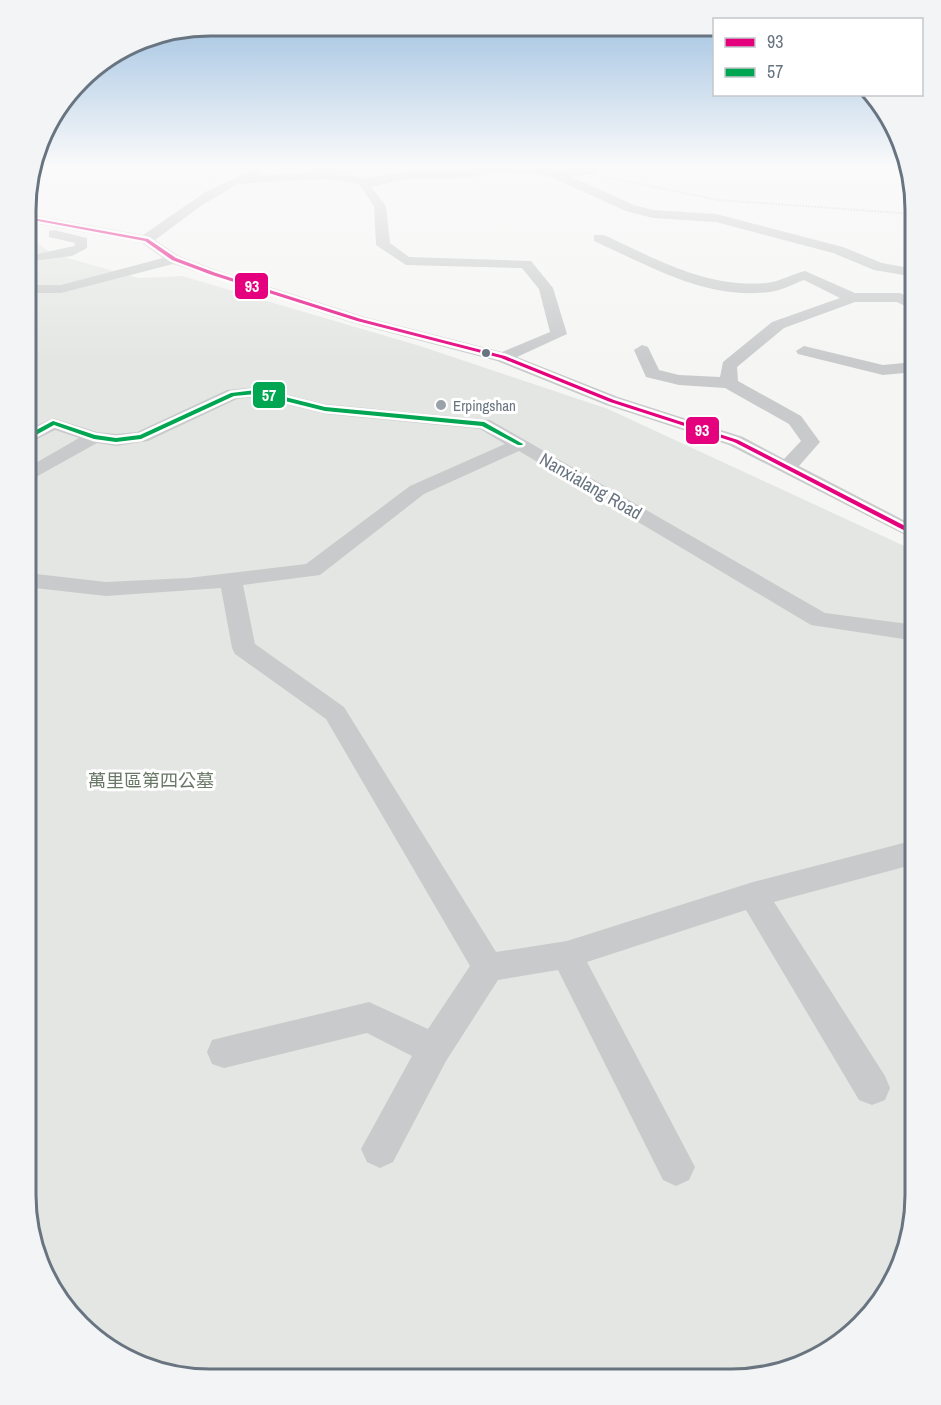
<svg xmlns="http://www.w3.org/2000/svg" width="941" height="1405" viewBox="0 0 941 1405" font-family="'Archivo Narrow','Noto Sans TC',sans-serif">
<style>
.green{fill:#e3e6e2}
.building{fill:#cccdce;stroke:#e4e4e4;stroke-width:1.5}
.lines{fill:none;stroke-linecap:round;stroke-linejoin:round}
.path{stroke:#c6c7c8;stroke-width:2;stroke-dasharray:1.5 1.5;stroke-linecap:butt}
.minor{fill:#c9cacb;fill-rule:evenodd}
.bus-1-casing{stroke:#fff;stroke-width:5}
.bus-2-casing{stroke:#fff;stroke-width:5}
.bus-1{fill:#e5007d;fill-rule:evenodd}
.bus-2{fill:#00a651;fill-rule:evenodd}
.bus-dot{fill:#687480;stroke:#fff;stroke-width:2}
.poi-dot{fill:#99a1a9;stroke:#fff;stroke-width:2}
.labels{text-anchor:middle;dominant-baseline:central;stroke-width:6;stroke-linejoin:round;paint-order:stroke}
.far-poi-label{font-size:15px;fill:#687480;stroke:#fff;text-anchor:start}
.street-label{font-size:18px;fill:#687480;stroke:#fff}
.park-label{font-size:18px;fill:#697866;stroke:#fff}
.rim{fill:none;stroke:#687480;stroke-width:3}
.line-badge{stroke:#fff;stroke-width:2}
.badge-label{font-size:16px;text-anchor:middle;font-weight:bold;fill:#fff}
</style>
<rect width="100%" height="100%" fill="#f5f5f4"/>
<path class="green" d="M 27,236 L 53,254 L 139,278 L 182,276 L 420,346 L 608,409 L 915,551 L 915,1208 L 884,1298 L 852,1334 L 802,1365 L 732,1379 L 186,1378 L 98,1342 L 40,1266 L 26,1195 Z"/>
<path class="building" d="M 316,166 L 327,169 L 354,171 L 352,173 L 322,172 L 312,167 Z"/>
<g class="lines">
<path class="path" d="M 207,166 L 209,179
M 604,177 L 719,200 L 915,214"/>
<path class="minor" d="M 475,166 L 536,166 L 557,171 L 600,166 L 594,174 L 572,177 L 634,205 L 653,210 L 716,214 L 843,247 L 882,263 L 915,269 L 915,277 L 874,270 L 833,253 L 716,222 L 653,218 L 626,211 L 553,178 L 536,174 L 484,171 L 472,178 L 408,179 L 371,187 L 386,206 L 390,243 L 409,257 L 531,261 L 553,288 L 567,334 L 517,357 L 618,397 L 743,437 L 784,459 L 801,441 L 789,424 L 725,388 L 679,385 L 646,377 L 634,350 L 642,345 L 648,347 L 659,370 L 679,375 L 720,377 L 723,362 L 772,322 L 840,298 L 804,280 C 793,284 781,291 769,292 C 706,300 650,266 594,241 L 594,235 L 604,235 C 656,259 706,288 766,283 C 779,282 792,274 805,271 L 855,293 L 900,293 L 915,300 L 915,311 L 897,302 L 855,302 L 784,328 L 737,367 L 738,381 L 801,416 L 820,442 L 799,466 L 915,526 L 915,540 L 729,445 L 606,405 L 497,361 L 353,323 L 173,264 L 61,293 L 27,293 L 27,285 L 61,285 L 163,258 L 142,243 L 27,222 L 27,214 L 143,235 L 207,191 L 255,169 L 261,173 L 258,176 L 324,171 L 366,178 L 408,171 L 469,171 ZM 324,179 L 359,184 L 374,206 L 376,245 L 406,265 L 522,268 L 539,289 L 550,332 L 502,352 L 365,317 L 219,271 L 179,256 L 155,240 L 202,205 L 238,184 Z
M 54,230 L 87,238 L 87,248 L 72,256 L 33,261 L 33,255 L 74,246 L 75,243 L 49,237 L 49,231 Z
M 804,346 L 883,365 L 915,362 L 915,372 L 883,375 L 798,354 L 796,351 Z
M 257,387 L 325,404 L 490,420 L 825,613 L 908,624 L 915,622 L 915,638 L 910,640 L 811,625 L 519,451 L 424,494 L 320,575 L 243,585 L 255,644 L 344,707 L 496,952 L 567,941 L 753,882 L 915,840 L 915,864 L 774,902 L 885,1076 L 890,1088 L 885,1100 L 872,1105 L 859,1100 L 746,910 L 587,962 L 695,1167 L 689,1180 L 676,1186 L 663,1180 L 558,970 L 498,980 L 446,1061 L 393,1162 L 380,1168 L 367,1162 L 361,1149 L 412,1056 L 367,1033 L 224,1068 L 212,1064 L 207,1052 L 212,1040 L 369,1002 L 428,1029 L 470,966 L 326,719 L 235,654 L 232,648 L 221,588 L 106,596 L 26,587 L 27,573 L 106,582 L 188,578 L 306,564 L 410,486 L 505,444 L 480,429 L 325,414 L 257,397 L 237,399 L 148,441 L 116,446 L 97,443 L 27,482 L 27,468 L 79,438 L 55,430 L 27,444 L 27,430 L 53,418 L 97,432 L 116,434 L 137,432 L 227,390 Z"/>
<defs>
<path id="bus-1" d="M 27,217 L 148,239 L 176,258 L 216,273 L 361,319 L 505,356 L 614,400 L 738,440 L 915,531 L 915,536 L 734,442 L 610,402 L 501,358 L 357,321 L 212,275 L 172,260 L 145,241 L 27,219 Z"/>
<path id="bus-2" d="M 257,390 L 325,407 L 484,422 L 523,444 L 522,445 L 518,445 L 482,426 L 325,411 L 257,394 L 234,396 L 141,439 L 116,442 L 94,439 L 54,425 L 27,440 L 27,435 L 53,421 L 95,435 L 116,438 L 140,435 L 231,393 Z"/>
</defs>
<use href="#bus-1" class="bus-1-casing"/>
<use href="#bus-2" class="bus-2-casing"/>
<use href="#bus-1" class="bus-1"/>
<use href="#bus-2" class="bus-2"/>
</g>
<linearGradient id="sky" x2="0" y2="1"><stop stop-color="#9cbfe0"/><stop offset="0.46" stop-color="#fafafa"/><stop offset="1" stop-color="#fafafa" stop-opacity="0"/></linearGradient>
<rect width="941" height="362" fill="url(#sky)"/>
<circle class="bus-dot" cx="486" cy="353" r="5"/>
<circle class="poi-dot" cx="441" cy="405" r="6"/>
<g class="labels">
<g class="far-poi-label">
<text x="453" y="405">Erpingshan</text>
</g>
<g class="street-label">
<text transform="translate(591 486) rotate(30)">Nanxialang Road</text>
</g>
<g class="park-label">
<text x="151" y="780">萬里區第四公墓</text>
</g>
</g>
<path d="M0 0H941V1405H0ZM210 36H731A174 174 0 0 1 905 210V1195A174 174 0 0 1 731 1369H210A174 174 0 0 1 36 1195V210A174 174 0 0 1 210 36Z" fill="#f3f4f5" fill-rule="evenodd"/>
<path class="rim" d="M210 36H731A174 174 0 0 1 905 210V1195A174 174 0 0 1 731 1369H210A174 174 0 0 1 36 1195V210A174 174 0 0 1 210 36Z"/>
<g class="line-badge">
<rect x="234" y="272" width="35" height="28" rx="6" fill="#e5007d"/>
<rect x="252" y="381" width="34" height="28" rx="6" fill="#00a651"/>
<rect x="685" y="416" width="35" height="29" rx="6" fill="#e5007d"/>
</g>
<g class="badge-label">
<text x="252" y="292">93</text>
<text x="269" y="401">57</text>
<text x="702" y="436">93</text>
</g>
<rect x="713" y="18" width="210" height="78" fill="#ffffff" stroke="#c3c7cc" stroke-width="1.5"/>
<rect x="725" y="38" width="30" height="9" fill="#e5007d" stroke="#c3c7cc" stroke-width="1.5"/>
<text x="767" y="48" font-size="18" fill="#687480">93</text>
<rect x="725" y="68" width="30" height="9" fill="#00a651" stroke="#c3c7cc" stroke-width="1.5"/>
<text x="767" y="78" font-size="18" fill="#687480">57</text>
</svg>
